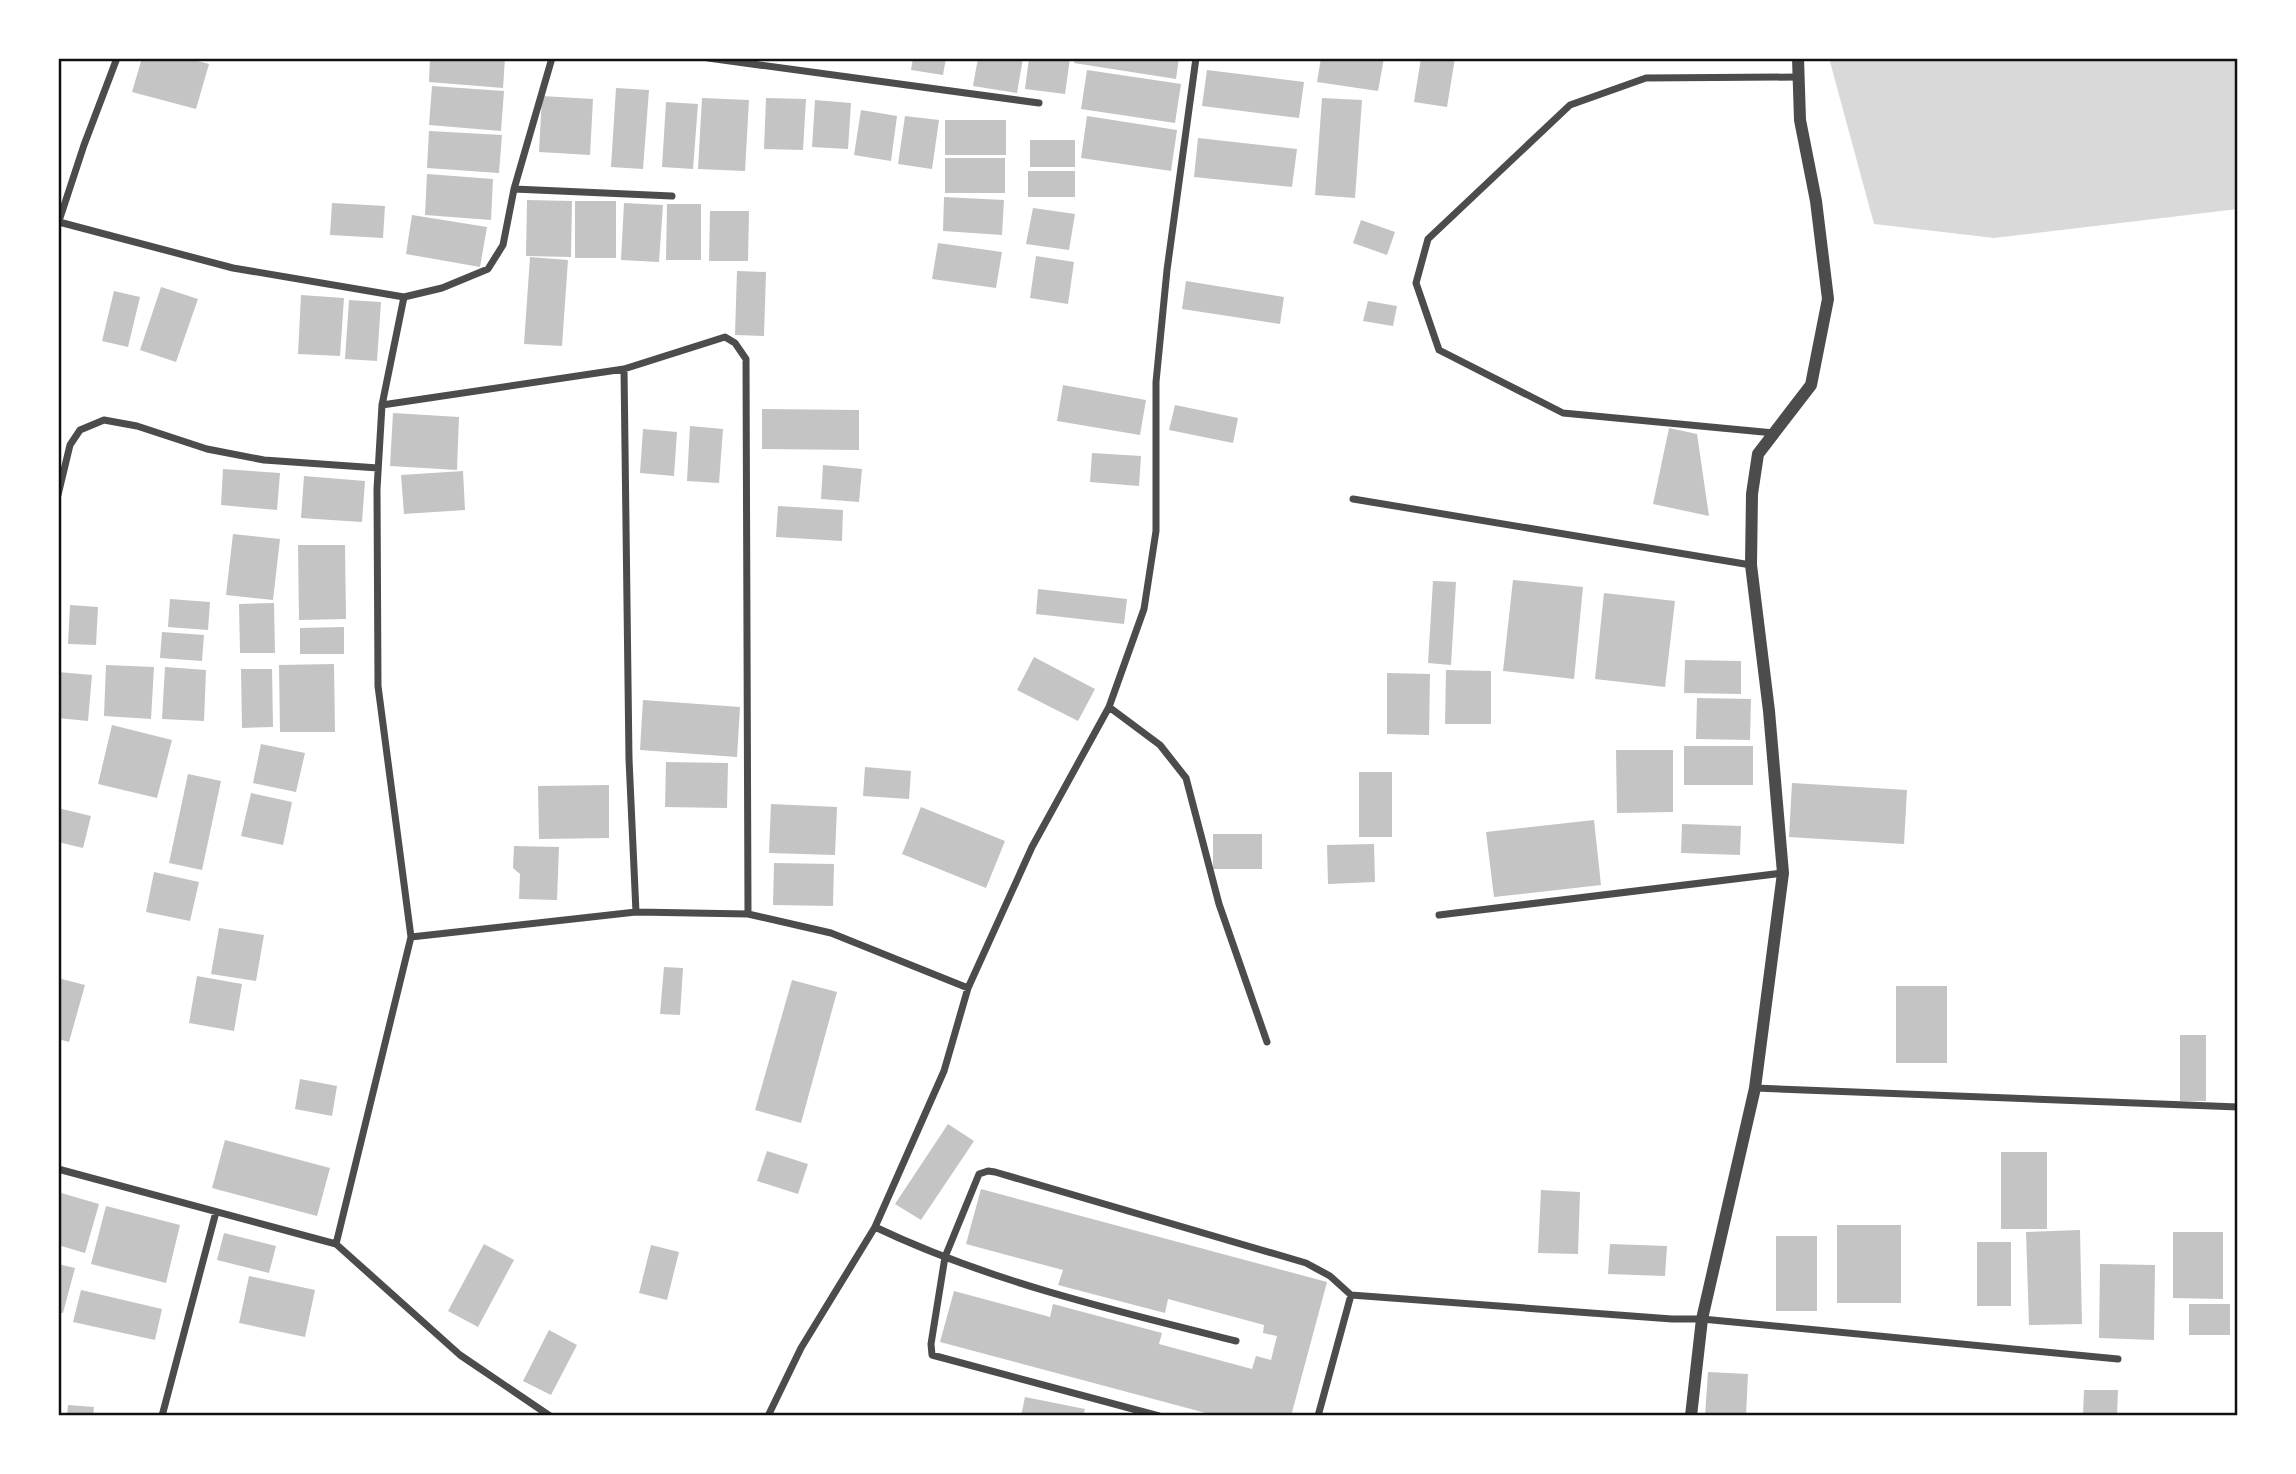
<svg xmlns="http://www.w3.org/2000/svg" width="2296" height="1474" viewBox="0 0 2296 1474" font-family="Arial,sans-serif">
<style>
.water{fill:#d9d9d9}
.building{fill:#c4c4c4}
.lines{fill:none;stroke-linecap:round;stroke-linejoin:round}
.minor{stroke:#4c4c4c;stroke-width:7}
.tertiary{stroke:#4c4c4c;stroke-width:12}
.neatline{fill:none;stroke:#111;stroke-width:2.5}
</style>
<rect width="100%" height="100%" fill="#fff"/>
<path class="water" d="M 1829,58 L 2238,58 L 2238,209 L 1994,238 L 1874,224 Z"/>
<path class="building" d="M 142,58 L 186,58 L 209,64 L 196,109 L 132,92 Z
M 430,58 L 505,58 L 503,88 L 429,82 Z
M 913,58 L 946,58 L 943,75 L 911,70 Z
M 978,58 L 1023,58 L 1017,93 L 973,86 Z
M 1029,58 L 1070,58 L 1065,94 L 1025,89 Z
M 1075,58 L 1179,58 L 1176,79 L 1074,63 Z
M 1321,58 L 1384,58 L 1378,91 L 1317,82 Z
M 1421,58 L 1455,58 L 1447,107 L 1414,102 Z
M 1087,70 L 1181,84 L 1175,123 L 1081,109 Z
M 1207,70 L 1304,82 L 1299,118 L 1202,106 Z
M 432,86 L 504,91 L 501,131 L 429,125 Z
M 616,88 L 649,90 L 643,169 L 611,167 Z
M 542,96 L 593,99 L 590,155 L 539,152 Z
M 702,98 L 749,100 L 745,171 L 698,169 Z
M 766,98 L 806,99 L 803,150 L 764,149 Z
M 1322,98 L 1362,100 L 1355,198 L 1315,195 Z
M 815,100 L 851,103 L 848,149 L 812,147 Z
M 666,102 L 698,104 L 693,169 L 662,167 Z
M 861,110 L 897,116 L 891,161 L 854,155 Z
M 905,116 L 939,120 L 932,169 L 898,164 Z
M 1087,116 L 1177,130 L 1171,171 L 1081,158 Z
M 945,120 L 1006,120 L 1006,155 L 945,155 Z
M 429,131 L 502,135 L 499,173 L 427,168 Z
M 1198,138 L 1297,149 L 1292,187 L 1194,177 Z
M 1030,140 L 1075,140 L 1075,167 L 1030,167 Z
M 945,158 L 1005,158 L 1005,193 L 945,193 Z
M 1028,171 L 1075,171 L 1075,197 L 1028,197 Z
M 427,174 L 493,179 L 491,220 L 425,215 Z
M 944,197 L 1004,200 L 1002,235 L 943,231 Z
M 527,200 L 572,201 L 571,257 L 526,256 Z
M 575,201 L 616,201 L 616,258 L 575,258 Z
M 332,203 L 385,206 L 383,238 L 330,235 Z
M 624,203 L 663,205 L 659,262 L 621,260 Z
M 667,204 L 701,204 L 701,260 L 666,260 Z
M 1033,208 L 1075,214 L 1069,250 L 1026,244 Z
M 710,211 L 749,211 L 748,261 L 709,261 Z
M 412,215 L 487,227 L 480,267 L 406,254 Z
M 1361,220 L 1395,232 L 1387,255 L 1353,243 Z
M 938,243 L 1002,252 L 996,288 L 932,279 Z
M 1036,256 L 1074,262 L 1068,304 L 1030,298 Z
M 530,257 L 568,260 L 562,346 L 524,344 Z
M 737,271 L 766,272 L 764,336 L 735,335 Z
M 1186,281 L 1284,297 L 1280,324 L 1182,309 Z
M 161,287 L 198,299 L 176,362 L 140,350 Z
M 114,291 L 140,297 L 128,347 L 102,341 Z
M 301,295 L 344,298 L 340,356 L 298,354 Z
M 349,300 L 381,302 L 377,361 L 345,359 Z
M 1368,301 L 1397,306 L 1393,326 L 1363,321 Z
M 1063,385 L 1146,400 L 1140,435 L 1057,421 Z
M 1175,405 L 1238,418 L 1233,443 L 1169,430 Z
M 762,409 L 859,410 L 859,450 L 762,449 Z
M 393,413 L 459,417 L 457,470 L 390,466 Z
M 690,426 L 723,429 L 719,483 L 687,481 Z
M 1669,428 L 1697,434 L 1709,516 L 1653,504 Z
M 643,429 L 677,432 L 674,476 L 640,473 Z
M 1092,453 L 1141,456 L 1139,486 L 1090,482 Z
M 823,465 L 862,469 L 859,502 L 821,499 Z
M 223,469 L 280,473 L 277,510 L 221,505 Z
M 463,471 L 465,510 L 404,514 L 401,475 Z
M 304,476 L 365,481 L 362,522 L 301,518 Z
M 778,506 L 843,510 L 842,541 L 776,537 Z
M 233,534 L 280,539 L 273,600 L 226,595 Z
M 298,545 L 345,545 L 346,619 L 299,620 Z
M 1513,580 L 1583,587 L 1574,679 L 1503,671 Z
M 1433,581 L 1456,582 L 1451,665 L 1428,663 Z
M 1038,589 L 1127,599 L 1124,624 L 1036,614 Z
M 1604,593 L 1675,601 L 1665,687 L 1595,679 Z
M 170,599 L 210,602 L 208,630 L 168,627 Z
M 274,603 L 275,653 L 240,653 L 239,604 Z
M 70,605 L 98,607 L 96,645 L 68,644 Z
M 344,627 L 344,654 L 300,654 L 300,628 Z
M 162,632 L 204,635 L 202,661 L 160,658 Z
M 1034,657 L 1095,689 L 1078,721 L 1017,690 Z
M 1685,660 L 1741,661 L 1741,694 L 1684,693 Z
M 334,664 L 335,732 L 280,732 L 279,665 Z
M 106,665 L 154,667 L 151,719 L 104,716 Z
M 165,667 L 206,670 L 204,721 L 162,719 Z
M 241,669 L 272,669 L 273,727 L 242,728 Z
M 1446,670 L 1491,671 L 1491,724 L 1445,724 Z
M 58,672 L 92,675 L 88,721 L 58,718 Z
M 1387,673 L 1430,674 L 1429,735 L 1387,734 Z
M 1697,698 L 1751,699 L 1750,740 L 1696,739 Z
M 643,700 L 740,707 L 737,757 L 640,750 Z
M 112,725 L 172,740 L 157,798 L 98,784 Z
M 261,744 L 305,753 L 296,792 L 253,783 Z
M 1684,746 L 1753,746 L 1753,785 L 1684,785 Z
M 1616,750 L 1673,750 L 1673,812 L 1617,813 Z
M 666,762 L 728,763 L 727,808 L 665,807 Z
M 865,767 L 911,771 L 909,799 L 863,796 Z
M 1359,772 L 1392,772 L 1392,837 L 1359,837 Z
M 188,774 L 221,781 L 202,870 L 169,863 Z
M 1792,783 L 1907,790 L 1904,844 L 1789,837 Z
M 609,785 L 609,838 L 539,839 L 538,786 Z
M 251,793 L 292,802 L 283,845 L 241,836 Z
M 771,804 L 837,807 L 835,855 L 769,853 Z
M 921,807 L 1005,841 L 986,888 L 902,854 Z
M 58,808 L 91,816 L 83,848 L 58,842 Z
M 1594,820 L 1601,885 L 1494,897 L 1486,832 Z
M 1682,824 L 1741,826 L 1740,855 L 1681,853 Z
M 1213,834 L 1262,834 L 1262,869 L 1213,869 Z
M 1374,844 L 1375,882 L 1328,884 L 1327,845 Z
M 514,846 L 559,847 L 557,900 L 519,899 L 520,874 L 513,868 Z
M 774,863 L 834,864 L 833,906 L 773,905 Z
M 154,872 L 199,882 L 190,921 L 146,912 Z
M 219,928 L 264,935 L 256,981 L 211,974 Z
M 664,967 L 683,968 L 680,1015 L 660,1014 Z
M 197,976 L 242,984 L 234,1031 L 189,1023 Z
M 58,978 L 85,985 L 69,1042 L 58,1039 Z
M 792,980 L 837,992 L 801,1123 L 755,1110 Z
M 1896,986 L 1947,986 L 1947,1063 L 1896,1063 Z
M 2180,1035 L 2206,1035 L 2206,1101 L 2180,1101 Z
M 300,1079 L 337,1086 L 332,1116 L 295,1109 Z
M 948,1124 L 974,1141 L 921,1220 L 895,1204 Z
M 225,1140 L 330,1168 L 317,1216 L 212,1188 Z
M 767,1151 L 808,1164 L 798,1194 L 757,1181 Z
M 2001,1152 L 2047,1152 L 2047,1229 L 2001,1229 Z
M 981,1189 L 1327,1282 L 1291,1416 L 1217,1416 L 940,1342 L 954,1291 L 1050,1317 L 1053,1304 L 1162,1333 L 1159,1344 L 1252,1369 L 1256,1356 L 1271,1360 L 1277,1336 L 1263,1333 L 1264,1325 L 1168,1299 L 1165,1313 L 1058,1285 L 1063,1270 L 966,1244 Z
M 1541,1190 L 1580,1192 L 1578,1254 L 1538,1253 Z
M 58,1192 L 99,1204 L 85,1253 L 58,1245 Z
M 106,1206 L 180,1225 L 166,1283 L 91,1264 Z
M 1837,1225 L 1901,1225 L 1901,1303 L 1837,1303 Z
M 2080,1230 L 2082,1324 L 2029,1325 L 2026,1232 Z
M 2173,1232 L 2223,1232 L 2223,1299 L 2173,1298 Z
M 224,1233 L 276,1246 L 269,1273 L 217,1260 Z
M 1776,1236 L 1817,1236 L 1817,1311 L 1776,1311 Z
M 1977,1242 L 2011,1242 L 2011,1306 L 1977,1306 Z
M 484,1244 L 514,1260 L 478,1327 L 448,1311 Z
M 1610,1244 L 1667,1246 L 1665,1276 L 1608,1274 Z
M 651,1245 L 679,1252 L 667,1300 L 639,1293 Z
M 58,1264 L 75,1268 L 63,1313 L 58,1312 Z
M 2100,1264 L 2155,1265 L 2154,1340 L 2099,1338 Z
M 249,1276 L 315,1290 L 305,1337 L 239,1323 Z
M 81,1290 L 162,1309 L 155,1340 L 73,1322 Z
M 2189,1304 L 2230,1304 L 2230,1335 L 2189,1335 Z
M 549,1330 L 577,1345 L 551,1395 L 523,1381 Z
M 1708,1372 L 1748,1374 L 1746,1416 L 1705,1416 Z
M 2084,1390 L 2118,1390 L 2117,1416 L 2083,1416 Z
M 1025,1397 L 1085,1409 L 1083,1416 L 1021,1416 Z
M 68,1405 L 94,1407 L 93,1416 L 67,1416 Z"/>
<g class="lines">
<path class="minor" d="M 708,58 L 1039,103
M 514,189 L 672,196
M 59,222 L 233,268 L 404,297 L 442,288 L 488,269 L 503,245 L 514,189 L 552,58
M 58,224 L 84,145 L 117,58
M 404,297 L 382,405 L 377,489 L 378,686 L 411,937
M 624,369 L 629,759 L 636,912
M 382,405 L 624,369 L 725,337 L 735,343 L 746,359 L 748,914
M 1774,433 L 1563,413 L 1439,350 L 1416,283 L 1428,239 L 1570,105 L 1646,78 L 1798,77
M 58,495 L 70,445 L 80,430 L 104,420 L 137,426 L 207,449 L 264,460 L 378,468
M 1353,499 L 1751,565
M 1109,707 L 1160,745 L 1186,778 L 1219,904 L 1267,1042
M 1439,915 L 1783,873
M 1755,1088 L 2238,1107
M 58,1169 L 336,1244 L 460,1355 L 550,1416
M 875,1227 C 988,1281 1115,1311 1236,1341
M 336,1244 L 411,937 L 636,912 L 748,914 L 831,933 L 968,988
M 162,1416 L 216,1212
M 768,1416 L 801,1348 L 875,1227 L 944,1071 L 968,988 L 1032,847 L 1109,707 L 1144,609 L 1156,531 L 1156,382 L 1167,270 L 1196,58
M 1159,1416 L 932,1355 L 931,1344 L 945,1257 L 979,1174 L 988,1171 L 995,1172 L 1306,1263 L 1330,1276 L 1351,1295 L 1672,1319 L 1702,1319 L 2118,1359
M 1318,1416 L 1351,1295"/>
<path class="tertiary" d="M 1691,1416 L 1702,1319 L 1755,1088 L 1783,873 L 1769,711 L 1751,565 L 1752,494 L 1758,454 L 1811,385 L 1828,299 L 1816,201 L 1800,120 L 1798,58"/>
</g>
<rect width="2296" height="1474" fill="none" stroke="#ffffff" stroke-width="119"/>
<rect x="60" y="60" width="2176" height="1354" class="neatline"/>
</svg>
